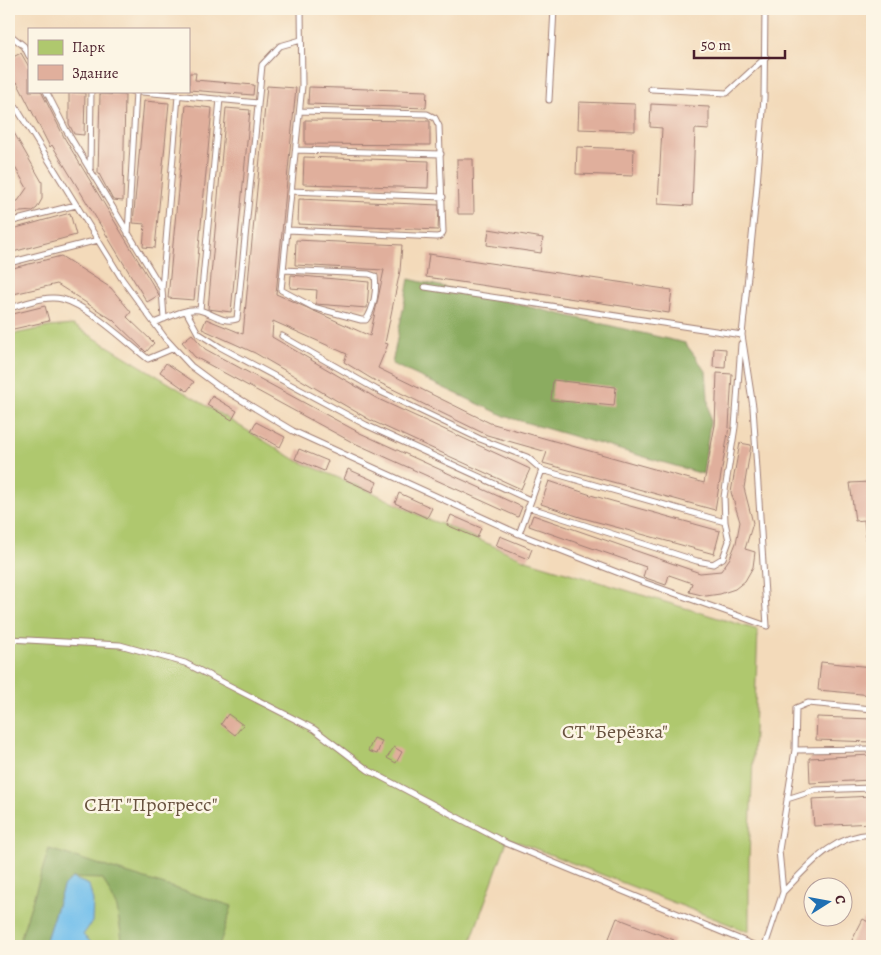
<svg xmlns="http://www.w3.org/2000/svg" width="881" height="955" viewBox="0 0 881 955" font-family="Alegreya,serif">
<style>
.green{fill:#afc86e;stroke:#7c744c}
.forest{fill:#8bac61;stroke:#6a6646}
.water{fill:#72bfec;stroke:#5e6f8c}
.building{fill:#e0af9c}
.lines{fill:none;stroke-linecap:round;stroke-linejoin:round}
.lane-casing{stroke:#9e7c72;stroke-width:7}
.lane{stroke:#fff;stroke-width:5}
.labels{text-anchor:middle;dominant-baseline:central;stroke-width:5;stroke-linejoin:round;paint-order:stroke}
.park-label{font-size:20px;fill:#68523f;stroke:#fcf5e5}
</style>
<rect width="100%" height="100%" fill="#fcf5e5"/>
<filter id="ink" filterUnits="userSpaceOnUse"><feTurbulence type="fractalNoise" baseFrequency=".02" numOctaves="2"/><feDisplacementMap in="SourceGraphic" scale="10" xChannelSelector="R" yChannelSelector="G"/><feConvolveMatrix kernelMatrix="1 2 1 2 8 2 1 2 1" color-interpolation-filters="sRGB"/></filter>
<filter id="wash" filterUnits="userSpaceOnUse"><feTurbulence type="fractalNoise" baseFrequency=".0096" numOctaves="4" result="noise"/><feDisplacementMap in="SourceGraphic" scale="20" xChannelSelector="R" yChannelSelector="G"/><feGaussianBlur stdDeviation="1.12" result="paint"/><feColorMatrix in="noise" values="0 0 0 0 0 0 0 0 0 0 0 0 0 0 0 0 0 1.4 0 .05"/><feComposite in="paint" operator="in"/></filter>
<g filter="url(#wash)">
<rect width="100%" height="100%" fill="#f3daba"/>
<path class="green" d="M 73,325 L 296,460 L 372,492 L 427,519 L 447,526 L 526,560 L 758,630 L 749,859 L 749,932 L 508,838 L 469,946 L 9,946 L 9,335 L 49,327 Z"/>
<path class="forest" d="M 409,279 L 685,343 L 706,371 L 710,423 L 703,474 L 507,417 L 392,364 Z
M 49,849 L 232,906 L 219,946 L 123,946 L 117,908 L 103,879 L 72,878 L 63,887 L 44,946 L 18,946 Z"/>
<path class="water" d="M 72,878 L 89,885 L 93,901 L 92,922 L 83,935 L 95,946 L 44,946 L 63,887 Z"/>
<g id="blocks">
<path class="building" d="M 21,53 L 29,67 L 29,91 L 41,91 L 65,139 L 159,295 L 147,302 L 52,145 L 50,147 L 17,82 L 11,85 L 9,81 L 9,59 Z
M 189,73 L 196,73 L 195,80 L 254,85 L 253,95 L 189,90 Z
M 267,86 L 296,88 L 276,294 L 370,336 L 384,270 L 295,265 L 296,240 L 402,245 L 400,271 L 385,343 L 388,344 L 378,368 L 490,423 L 704,483 L 715,425 L 717,373 L 732,374 L 729,427 L 715,510 L 543,463 L 547,452 L 487,435 L 372,379 L 344,362 L 347,354 L 273,321 L 272,337 L 376,398 L 530,469 L 521,489 L 370,420 L 255,353 L 202,329 L 206,319 L 243,334 Z
M 309,87 L 427,91 L 426,108 L 308,104 Z
M 69,92 L 85,93 L 84,135 L 74,134 L 69,124 Z
M 100,94 L 125,95 L 123,201 L 113,200 L 98,172 Z
M 144,101 L 169,103 L 155,248 L 143,247 L 145,224 L 133,223 Z
M 579,102 L 635,104 L 635,131 L 578,129 Z
M 651,104 L 709,107 L 709,130 L 695,129 L 692,206 L 658,204 L 662,128 L 650,127 Z
M 186,105 L 212,108 L 194,300 L 168,298 Z
M 226,108 L 250,110 L 231,312 L 208,309 Z
M 305,120 L 430,121 L 430,145 L 305,144 Z
M 9,124 L 42,182 L 42,199 L 37,208 L 33,211 L 9,213 L 9,202 L 18,201 L 27,188 L 9,157 Z
M 577,147 L 634,149 L 633,176 L 576,174 Z
M 304,157 L 429,161 L 428,188 L 303,184 Z
M 457,159 L 473,159 L 474,214 L 458,214 Z
M 299,199 L 439,205 L 438,230 L 298,224 Z
M 70,213 L 76,235 L 9,253 L 9,230 Z
M 489,229 L 543,238 L 541,253 L 487,245 Z
M 429,254 L 672,290 L 669,313 L 426,277 Z
M 61,256 L 111,288 L 131,312 L 127,317 L 154,343 L 146,352 L 113,320 L 57,284 L 9,295 L 9,269 Z
M 291,275 L 369,282 L 367,308 L 316,304 L 317,290 L 290,288 Z
M 45,306 L 49,321 L 9,330 L 9,315 Z
M 192,334 L 205,349 L 360,433 L 522,507 L 518,517 L 350,441 L 195,357 L 182,342 Z
M 714,348 L 726,349 L 725,368 L 713,367 Z
M 166,363 L 194,382 L 187,391 L 160,372 Z
M 553,380 L 616,387 L 614,406 L 551,400 Z
M 212,396 L 237,411 L 232,420 L 207,405 Z
M 256,422 L 285,437 L 280,447 L 251,431 Z
M 740,443 L 751,445 L 744,488 L 753,523 L 745,549 L 755,552 L 753,567 L 745,581 L 735,589 L 720,594 L 706,596 L 689,592 L 692,583 L 669,575 L 666,585 L 643,577 L 646,567 L 529,526 L 533,515 L 700,573 L 721,571 L 730,558 L 736,543 L 740,522 L 731,492 Z
M 299,449 L 328,461 L 324,471 L 295,459 Z
M 348,469 L 377,482 L 373,492 L 344,479 Z
M 868,474 L 872,474 L 872,555 L 868,555 L 864,520 L 855,521 L 850,483 L 869,482 Z
M 549,481 L 594,496 L 720,531 L 714,554 L 583,518 L 541,504 Z
M 399,493 L 432,508 L 427,518 L 395,503 Z
M 451,515 L 481,528 L 477,538 L 447,525 Z
M 500,536 L 532,549 L 528,559 L 496,546 Z
M 821,662 L 872,667 L 872,695 L 818,690 Z
M 228,714 L 243,725 L 235,735 L 221,724 Z
M 817,717 L 872,719 L 872,742 L 816,740 Z
M 374,738 L 382,741 L 377,754 L 368,751 Z
M 394,747 L 402,752 L 396,763 L 387,758 Z
M 872,755 L 872,780 L 810,783 L 809,758 Z
M 872,796 L 872,823 L 814,826 L 812,799 Z
M 617,918 L 674,940 L 671,946 L 606,946 Z
M 863,919 L 872,924 L 872,946 L 849,946 Z"/>
</g>
</g>
<g filter="url(#ink)">
<use href="#blocks" fill-opacity="0" stroke="#9e7c72" stroke-width="1"/>
<g class="lines">
<defs>
<path id="lane" d="M 9,34 L 24,46 L 29,56
M 651,89 L 727,93 L 766,57
M 46,91 L 66,130 L 162,289 L 164,319
M 132,91 L 258,103
M 9,96 L 122,279 L 165,338 L 191,366 L 218,386 L 293,431 L 519,534 L 637,580 L 767,626 L 753,407 L 742,335 L 756,197 L 764,98 L 765,9
M 549,100 L 554,9
M 296,150 L 441,154
M 90,171 L 91,91
M 291,191 L 443,197
M 9,222 L 76,205
M 288,230 L 437,237 L 441,236 L 443,232 L 439,126 L 435,118 L 427,114 L 300,111
M 128,234 L 136,92
M 9,263 L 98,240
M 283,270 L 369,274 L 375,276 C 377,289 374,309 366,320 L 361,320 L 313,307 L 281,290 L 302,86 L 301,9
M 425,287 L 742,335 L 742,336
M 162,289 L 178,96
M 9,308 C 25,304 45,295 62,299 C 89,306 126,342 148,359 L 174,348
M 200,310 L 220,99
M 186,311 L 198,333 L 220,347 L 366,425 L 530,500
M 154,323 C 168,318 184,308 199,310 C 213,313 223,324 237,319 L 262,65 L 280,46 L 301,40
M 282,336 L 377,390 L 480,439 L 527,457 L 542,470 L 519,534
M 542,470 L 725,522
M 528,507 L 697,561 L 713,564 L 723,558 L 729,541 L 725,522 L 724,497 L 735,427 L 741,344
M 9,639 L 120,645 L 185,663 L 314,729 L 368,770 L 506,843 L 756,946
M 795,750 L 872,749
M 787,799 L 815,790 L 872,788
M 783,892 C 810,865 831,836 872,834
M 765,946 L 783,892 L 779,850 L 795,750 L 796,708 L 808,703 L 872,709"/>
</defs>
<use href="#lane" class="lane-casing"/>
<use href="#lane" class="lane"/>
</g>
</g>
<g class="labels">
<g class="park-label">
<text x="615" y="731">СТ "Берёзка"</text>
<text x="151" y="804">СНТ "Прогресс"</text>
</g>
</g>
<rect width="881" height="955" fill="none" stroke="#fcf5e5" stroke-width="30"/>
<rect x="28" y="28" width="162" height="65" fill="#fcf5e5" stroke="#b59f9b"/>
<rect x="38" y="40" width="25" height="15" fill="#afc86e" stroke="#b59f9b"/>
<text x="72" y="52" font-size="15" fill="#4a1f2b">Парк</text>
<rect x="38" y="65" width="25" height="15" fill="#e0af9c" stroke="#b59f9b"/>
<text x="72" y="78" font-size="15" fill="#4a1f2b">Здание</text>
<g transform="translate(828 902) rotate(79)"><circle r="24" fill="#fcf5e5" stroke="#b59f9b"/>
<path d="M0-4L9 19L0 12L-9 19Z" fill="#1f6fb2"/>
<text y="-8" font-size="14" font-weight="bold" text-anchor="middle" fill="#4a1f2b">С</text>
</g>
<path d="M694 50v8h91v-8" fill="none" stroke="#4a1f2b" stroke-width="2.5"/>
<text x="701" y="50" font-size="15" fill="#4a1f2b" stroke="#fcf5e5" stroke-width="4" paint-order="stroke">50 m</text>
</svg>
